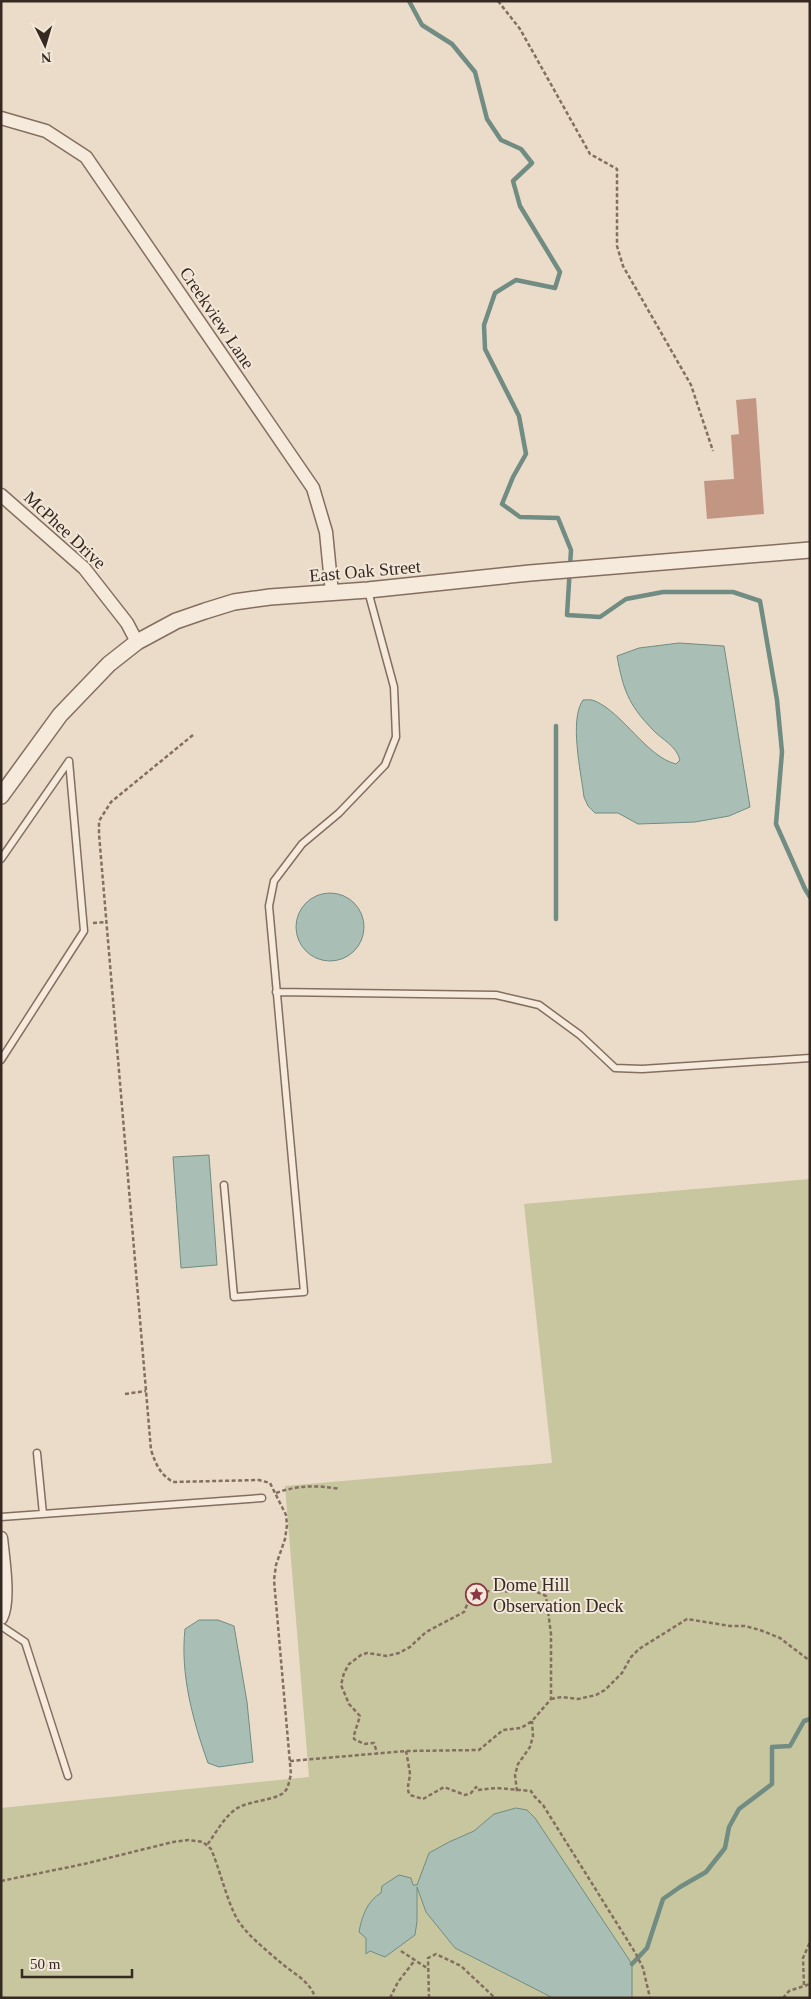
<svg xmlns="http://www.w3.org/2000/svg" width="811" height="1999" viewBox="0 0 811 1999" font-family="'Times New Roman',serif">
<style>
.green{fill:#c7c69e}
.water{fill:#a9beb5;stroke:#718c82}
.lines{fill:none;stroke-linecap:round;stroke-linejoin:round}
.stream{stroke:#718c82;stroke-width:4.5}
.building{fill:#c39684}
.service-casing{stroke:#846e60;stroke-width:9}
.minor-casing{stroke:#846e60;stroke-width:15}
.tertiary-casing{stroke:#846e60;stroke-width:18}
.path{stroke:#846e60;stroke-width:2.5;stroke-dasharray:4 2.5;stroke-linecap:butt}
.service{stroke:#f5eadc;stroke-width:6}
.minor{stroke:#f5eadc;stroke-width:12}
.tertiary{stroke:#f5eadc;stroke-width:15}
.labels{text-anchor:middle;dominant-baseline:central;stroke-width:4;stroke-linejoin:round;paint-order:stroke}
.street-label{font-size:18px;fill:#362922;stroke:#f2e7d8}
.poi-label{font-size:18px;fill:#362922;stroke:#f2e7d8;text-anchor:start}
</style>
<rect width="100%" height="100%" fill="#eadcc9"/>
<path class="green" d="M 810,1179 L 810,1998 L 1,1998 L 1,1808 L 309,1777 L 285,1486 L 552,1463 L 524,1204 Z"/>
<path class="water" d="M 679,643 L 724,646 L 750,807 L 729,816 L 695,822 L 668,823 L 638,824 L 618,813 L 595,813 L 588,806 L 584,797 C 581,772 569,720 583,700 C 586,700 591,699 595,701 C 623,713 647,757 676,764 L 680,760 C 676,745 662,740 652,729 C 628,704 623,689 617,656 L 639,648 Z
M296 927a34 34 0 1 1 68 0a34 34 0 1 1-68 0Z
M 209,1155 L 217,1265 L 181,1268 L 173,1157 Z
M 199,1620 L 218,1620 L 234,1626 L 247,1702 L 253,1762 L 219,1767 L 208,1763 C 193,1721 180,1674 185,1629 Z
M 516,1808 L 527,1810 L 535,1818 L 632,1964 L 632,1998 L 553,1998 L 455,1948 L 426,1912 L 417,1887 L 417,1921 L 415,1935 L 385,1957 L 370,1951 L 366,1954 L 366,1938 L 359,1932 C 362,1916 367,1901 381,1893 L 382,1886 L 399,1875 L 411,1878 L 413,1885 L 417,1885 L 429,1853 L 449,1842 L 474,1831 L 494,1814 Z"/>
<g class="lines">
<path class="stream" d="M 409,1 L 422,25 L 452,44 L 475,72 L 487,119 L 501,140 L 521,149 L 532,163 L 513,181 L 520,206 L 560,272 L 555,288 L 516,280 L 495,293 L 484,325 L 485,349 L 519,416 L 526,454 L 513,477 L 502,504 L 520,517 L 558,518 L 571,550 L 567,615 L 600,617 L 626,599 L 663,592 L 733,592 L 760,601 L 777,700 L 782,752 L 776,824 L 805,889 L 810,897
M 556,919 L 556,726
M 632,1964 L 647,1948 L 663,1899 L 680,1887 L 706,1872 L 725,1848 L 729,1827 L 739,1809 L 772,1784 L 772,1747 L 790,1746 L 804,1721 L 810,1719"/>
</g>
<path class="building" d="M 756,398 L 764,514 L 707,519 L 704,481 L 734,479 L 731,435 L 739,434 L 736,400 Z"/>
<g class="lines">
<defs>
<path id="service" d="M 1,859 L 69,761
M 276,992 L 496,995 L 539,1005 L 580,1035 L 615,1068 L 642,1069 L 810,1058
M 1,1060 L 84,931 L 69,761
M 224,1185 L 234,1297 L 304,1292 L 269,906 L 274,881 L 302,844 L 339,813 L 385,765 L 396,737 L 394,687 L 368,591
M 37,1453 L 43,1514
M 1,1517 L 262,1498
M 1,1626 L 25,1642 L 68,1776"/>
<path id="minor" d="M 1,118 L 46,131 L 86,157 L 313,488 L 326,532 L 332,593
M 1,495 L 84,568 L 127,623 L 137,642
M 1,1538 C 3,1557 10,1602 1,1618"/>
<path id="tertiary" d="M 1,796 L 60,715 L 109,664 L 137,642 L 176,621 L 205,611 L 234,602 L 270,597 L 368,590 L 530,573 L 810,550"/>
</defs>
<use href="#service" class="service-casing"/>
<use href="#minor" class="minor-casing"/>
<use href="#tertiary" class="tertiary-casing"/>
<path class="path" d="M 498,1 L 520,29 L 590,154 L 617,169 L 617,246 L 623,266 L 691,385 L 713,451
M 193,735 L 111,802 L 99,821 L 99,834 L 151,1450 C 156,1465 160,1474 173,1482 L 259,1480 L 270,1483 L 286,1515 L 287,1525 L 285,1539 L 276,1565 L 274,1580 L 291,1775 C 289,1780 289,1786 286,1790 C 279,1801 248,1800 236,1809 C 224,1817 216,1833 207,1845
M 93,923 L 106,922
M 125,1394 L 146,1391
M 276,1493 C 298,1485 317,1485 340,1489
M 551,1699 L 562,1697 L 578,1699 L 596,1695 L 605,1690 L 622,1673 L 631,1657 L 639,1649 L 687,1619 L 730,1626 L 745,1626 L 760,1630 L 780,1638 L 810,1661
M 406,1751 C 407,1756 410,1772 410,1775 C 409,1783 406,1789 410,1795 L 423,1799 L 444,1787 L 465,1795 L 471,1793 L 476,1787 L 477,1790 L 497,1788 L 531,1791 L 534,1796 L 543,1805 L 636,1954 L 643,1968 L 650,1998
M 290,1761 L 406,1751 L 479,1750 L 503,1730 L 521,1728 L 532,1721 L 551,1699 L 551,1634 L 546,1596 L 532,1590 L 498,1592 L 473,1590 L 464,1612 L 426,1632 L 410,1647 L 399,1653 L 387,1656 L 367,1653 L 361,1655 L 349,1664 L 344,1673 L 341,1685 L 349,1704 L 360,1716 L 354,1735 L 354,1739 L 364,1744 L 374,1743 L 377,1753
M 517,1791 L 515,1775 L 518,1764 L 530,1747 L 533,1736 L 532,1721
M 1,1881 L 84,1864 L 173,1842 L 188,1840 L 203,1842 L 211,1849 C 220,1870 225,1894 235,1915 C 244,1933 265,1949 280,1962 C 292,1973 311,1981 315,1998
M 401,1951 L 427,1968
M 804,1985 L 803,1958 L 810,1942
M 390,1998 L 398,1982 L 415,1960
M 429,1998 L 428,1958 L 436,1954 L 461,1966 L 495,1998
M 783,1998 L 789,1991 L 810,1984"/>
<use href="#service" class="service"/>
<use href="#minor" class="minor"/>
<use href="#tertiary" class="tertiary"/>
</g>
<defs>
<symbol id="sight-ring" viewBox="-11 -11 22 22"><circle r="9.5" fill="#f2e7d8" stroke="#8c3743" stroke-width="1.5"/><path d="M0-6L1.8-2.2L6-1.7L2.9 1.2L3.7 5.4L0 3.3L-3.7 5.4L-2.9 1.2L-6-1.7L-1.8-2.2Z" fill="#8c3743"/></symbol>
</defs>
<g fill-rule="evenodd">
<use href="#sight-ring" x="464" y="1582" width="25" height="25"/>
</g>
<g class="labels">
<g class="street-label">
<text transform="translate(217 318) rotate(56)">Creekview Lane</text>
<text transform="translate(65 530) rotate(43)">McPhee Drive</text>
<text transform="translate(365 571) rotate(-5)">East Oak Street</text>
</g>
<g class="poi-label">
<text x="493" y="1585">Dome Hill<tspan x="493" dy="21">Observation Deck</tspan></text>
</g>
</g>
<rect width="811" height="1999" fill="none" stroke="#362922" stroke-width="5"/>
<g transform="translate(45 45) rotate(175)" stroke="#f2e7d8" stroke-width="4" paint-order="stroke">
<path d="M0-4L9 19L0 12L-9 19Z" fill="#362922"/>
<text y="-8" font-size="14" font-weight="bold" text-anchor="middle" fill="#362922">N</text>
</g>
<path d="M22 1969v8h110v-8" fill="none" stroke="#362922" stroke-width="2.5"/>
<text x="30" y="1969" font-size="15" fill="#362922" stroke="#f2e7d8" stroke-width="4" paint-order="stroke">50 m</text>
</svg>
